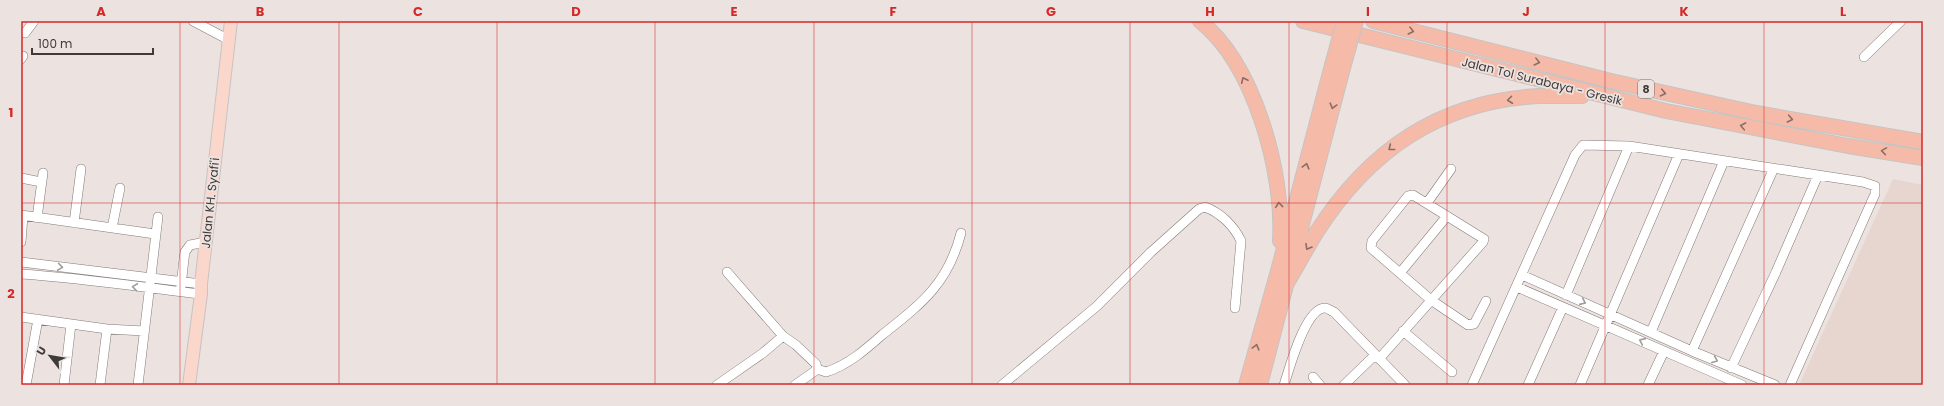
<svg xmlns="http://www.w3.org/2000/svg" width="1944" height="406" viewBox="0 0 1944 406" font-family="Poppins,sans-serif">
<style>
.built{fill:#e7d6d0}
.lines{fill:none;stroke-linecap:round;stroke-linejoin:round}
.minor-casing{stroke:#837b79;stroke-width:10}
.major-casing{stroke:#c5c4c4;stroke-width:14}
.highway-casing{stroke:#c5c4c4;stroke-width:16}
.minor{stroke:#fff;stroke-width:9}
.major{stroke:#fad6cb;stroke-width:12}
.highway{stroke:#f6bba8;stroke-width:14}
.highway-bridge-casing{stroke:#c5c4c4;stroke-width:16;stroke-linecap:butt}
.highway-bridge{stroke:#f6bba8;stroke-width:14}
.oneway{stroke:#886e66}
.oneway2{stroke:#9f9d9c}
.grid{fill:none;stroke:#d62828;stroke-width:1;stroke-opacity:0.55}
.labels{text-anchor:middle;dominant-baseline:central;stroke-width:3.5;stroke-linejoin:round;paint-order:stroke}
.shield{fill:#ece3e0;stroke:#736d6c;stroke-width:1}
.shield-label{font-size:11px;font-weight:bold;fill:#3f3b3a}
.street-label{font-size:12px;fill:#3f3b3a;stroke:#ece3e0}
.neatline{fill:none;stroke:#d62828;stroke-width:1.5}
.grid-label{font-size:13px;text-anchor:middle;font-weight:bold;fill:#d62828}
</style>
<rect width="100%" height="100%" fill="#ece3e0"/>
<path class="built" d="M 1893,179 L 1923,185 L 1923,385 L 1799,385 Z"/>
<g class="lines">
<defs>
<path id="minor" d="M 193,21 L 229,40
M 25,33 L 34,21
M 1864,57 L 1901,21
M 21,59 L 23,56
M 21,178 L 41,182
M 1427,203 L 1451,169
M 21,215 L 155,234
M 37,218 L 43,173
M 74,223 L 81,169
M 112,228 L 120,188
M 21,242 L 23,216
M 21,262 L 201,284
M 727,272 L 783,336 L 796,345 L 816,364 L 817,369 L 815,371 L 795,385
M 1400,273 L 1447,216
M 21,274 C 81,278 141,287 201,294
M 1522,275 L 1692,351 L 1775,385
M 181,286 L 184,259 L 185,252 L 190,245 L 206,242
M 1517,287 L 1742,385
M 1566,295 L 1629,146
M 21,317 L 107,329 L 144,331
M 1403,331 L 1452,372
M 1651,332 L 1724,161
M 1692,351 L 1774,168
M 1379,359 L 1483,242 L 1484,239 L 1413,195 L 1408,196 L 1372,241 L 1371,248 L 1431,300 L 1468,325 L 1474,324 L 1486,301
M 1731,368 L 1776,272 L 1818,175
M 817,369 L 826,372 C 848,365 865,350 882,335 C 921,304 948,284 961,233
M 1313,377 L 1320,385
M 26,385 L 38,319
M 64,385 L 71,324
M 100,385 L 107,329
M 138,385 L 158,217
M 717,385 L 763,353 L 783,336
M 1002,385 L 1097,306 L 1151,252 L 1199,209 L 1205,207 C 1221,213 1234,226 1241,241 L 1235,308
M 1284,385 C 1289,370 1305,308 1325,308 C 1328,308 1331,311 1334,312 L 1405,385
M 1344,385 L 1375,355
M 1472,385 L 1575,155 L 1583,145 L 1629,146 L 1863,182 L 1875,186 L 1875,194 L 1790,385
M 1528,385 L 1563,307
M 1580,385 L 1679,154
M 1648,385 L 1664,351"/>
<path id="major" d="M 189,385 L 201,294 L 201,284 L 231,21"/>
<path id="highway" d="M 1200,21 C 1255,65 1284,173 1280,241
M 1303,21 L 1666,111 L 1848,146 L 1923,158
M 1373,21 L 1611,81 L 1756,113 L 1923,142
M 1284,288 C 1295,270 1305,251 1316,233 C 1369,150 1440,101 1539,96 C 1554,96 1568,96 1582,96
M 1246,385 L 1278,271 L 1332,65
M 1260,385 L 1343,68"/>
</defs>
<use href="#minor" class="minor-casing"/>
<use href="#major" class="major-casing"/>
<use href="#highway" class="highway-casing"/>
<use href="#minor" class="minor"/>
<use href="#major" class="major"/>
<use href="#highway" class="highway"/>
<defs>
<path id="highway-bridge" d="M 1332,65 L 1344,21
M 1343,68 L 1356,21"/>
</defs>
<use href="#highway-bridge" class="highway-bridge-casing"/>
<use href="#highway-bridge" class="highway-bridge"/>
</g>
<defs><path id="oneway-chevron" d="M-2-3.5L2.5 0L-2 3.5" fill="none" stroke-width="1.6" stroke-linecap="round" stroke-linejoin="round"/></defs>
<g class="oneway">
<use href="#oneway-chevron" transform="translate(1411 31) rotate(14)"/>
<use href="#oneway-chevron" transform="translate(1537 62) rotate(14)"/>
<use href="#oneway-chevron" transform="translate(1244 80) rotate(-115)"/>
<use href="#oneway-chevron" transform="translate(1663 93) rotate(12)"/>
<use href="#oneway-chevron" transform="translate(1510 100) rotate(173)"/>
<use href="#oneway-chevron" transform="translate(1333 106) rotate(105)"/>
<use href="#oneway-chevron" transform="translate(1790 119) rotate(11)"/>
<use href="#oneway-chevron" transform="translate(1743 126) rotate(-169)"/>
<use href="#oneway-chevron" transform="translate(1391 148) rotate(142)"/>
<use href="#oneway-chevron" transform="translate(1884 151) rotate(-171)"/>
<use href="#oneway-chevron" transform="translate(1306 166) rotate(-75)"/>
<use href="#oneway-chevron" transform="translate(1279 205) rotate(-96)"/>
<use href="#oneway-chevron" transform="translate(1308 247) rotate(120)"/>
<use href="#oneway-chevron" transform="translate(1256 347) rotate(-75)"/>
</g>
<g class="oneway2">
<use href="#oneway-chevron" transform="translate(60 267) rotate(8)"/>
<use href="#oneway-chevron" transform="translate(135 287) rotate(-172)"/>
<use href="#oneway-chevron" transform="translate(1583 302) rotate(24)"/>
<use href="#oneway-chevron" transform="translate(1642 341) rotate(-156)"/>
<use href="#oneway-chevron" transform="translate(1715 360) rotate(23)"/>
</g>
<path class="grid" d="M 180,21 L 180,385M 339,21 L 339,385M 497,21 L 497,385M 655,21 L 655,385M 814,21 L 814,385M 972,21 L 972,385M 1130,21 L 1130,385M 1289,21 L 1289,385M 1447,21 L 1447,385M 1605,21 L 1605,385M 1764,21 L 1764,385M 21,203 L 1923,203"/>
<g class="labels">
<rect class="shield" x="1638" y="80" width="16" height="18" rx="3"/>
<g class="shield-label">
<text x="1646" y="89">8</text>
</g>
<g class="street-label">
<text transform="translate(1542 81) rotate(14)">Jalan Tol Surabaya - Gresik</text>
<text transform="translate(210 203) rotate(-84)">Jalan KH. Syafi'i</text>
</g>
</g>
<rect width="1944" height="406" fill="none" stroke="#ece3e0" stroke-width="44"/>
<g transform="translate(50 356) rotate(301)" stroke="#ece3e0" stroke-width="3" paint-order="stroke">
<path d="M0-3L7 15L0 10L-7 15Z" fill="#3f3b3a"/>
<text y="-6" font-size="11" font-weight="bold" text-anchor="middle" fill="#3f3b3a">U</text>
</g>
<path d="M32 48v6h121v-6" fill="none" stroke="#3f3b3a" stroke-width="2"/>
<text x="38" y="48" font-size="12" fill="#3f3b3a" stroke="#ece3e0" stroke-width="3" paint-order="stroke">100 m</text>
<rect x="22" y="22" width="1900" height="362" class="neatline"/>
<g class="grid-label">
<text x="101" y="16">A</text>
<text x="260" y="16">B</text>
<text x="418" y="16">C</text>
<text x="576" y="16">D</text>
<text x="734" y="16">E</text>
<text x="893" y="16">F</text>
<text x="1051" y="16">G</text>
<text x="1210" y="16">H</text>
<text x="1368" y="16">I</text>
<text x="1526" y="16">J</text>
<text x="1684" y="16">K</text>
<text x="1843" y="16">L</text>
<text x="11" y="117">1</text>
<text x="11" y="298">2</text>
</g>
</svg>
